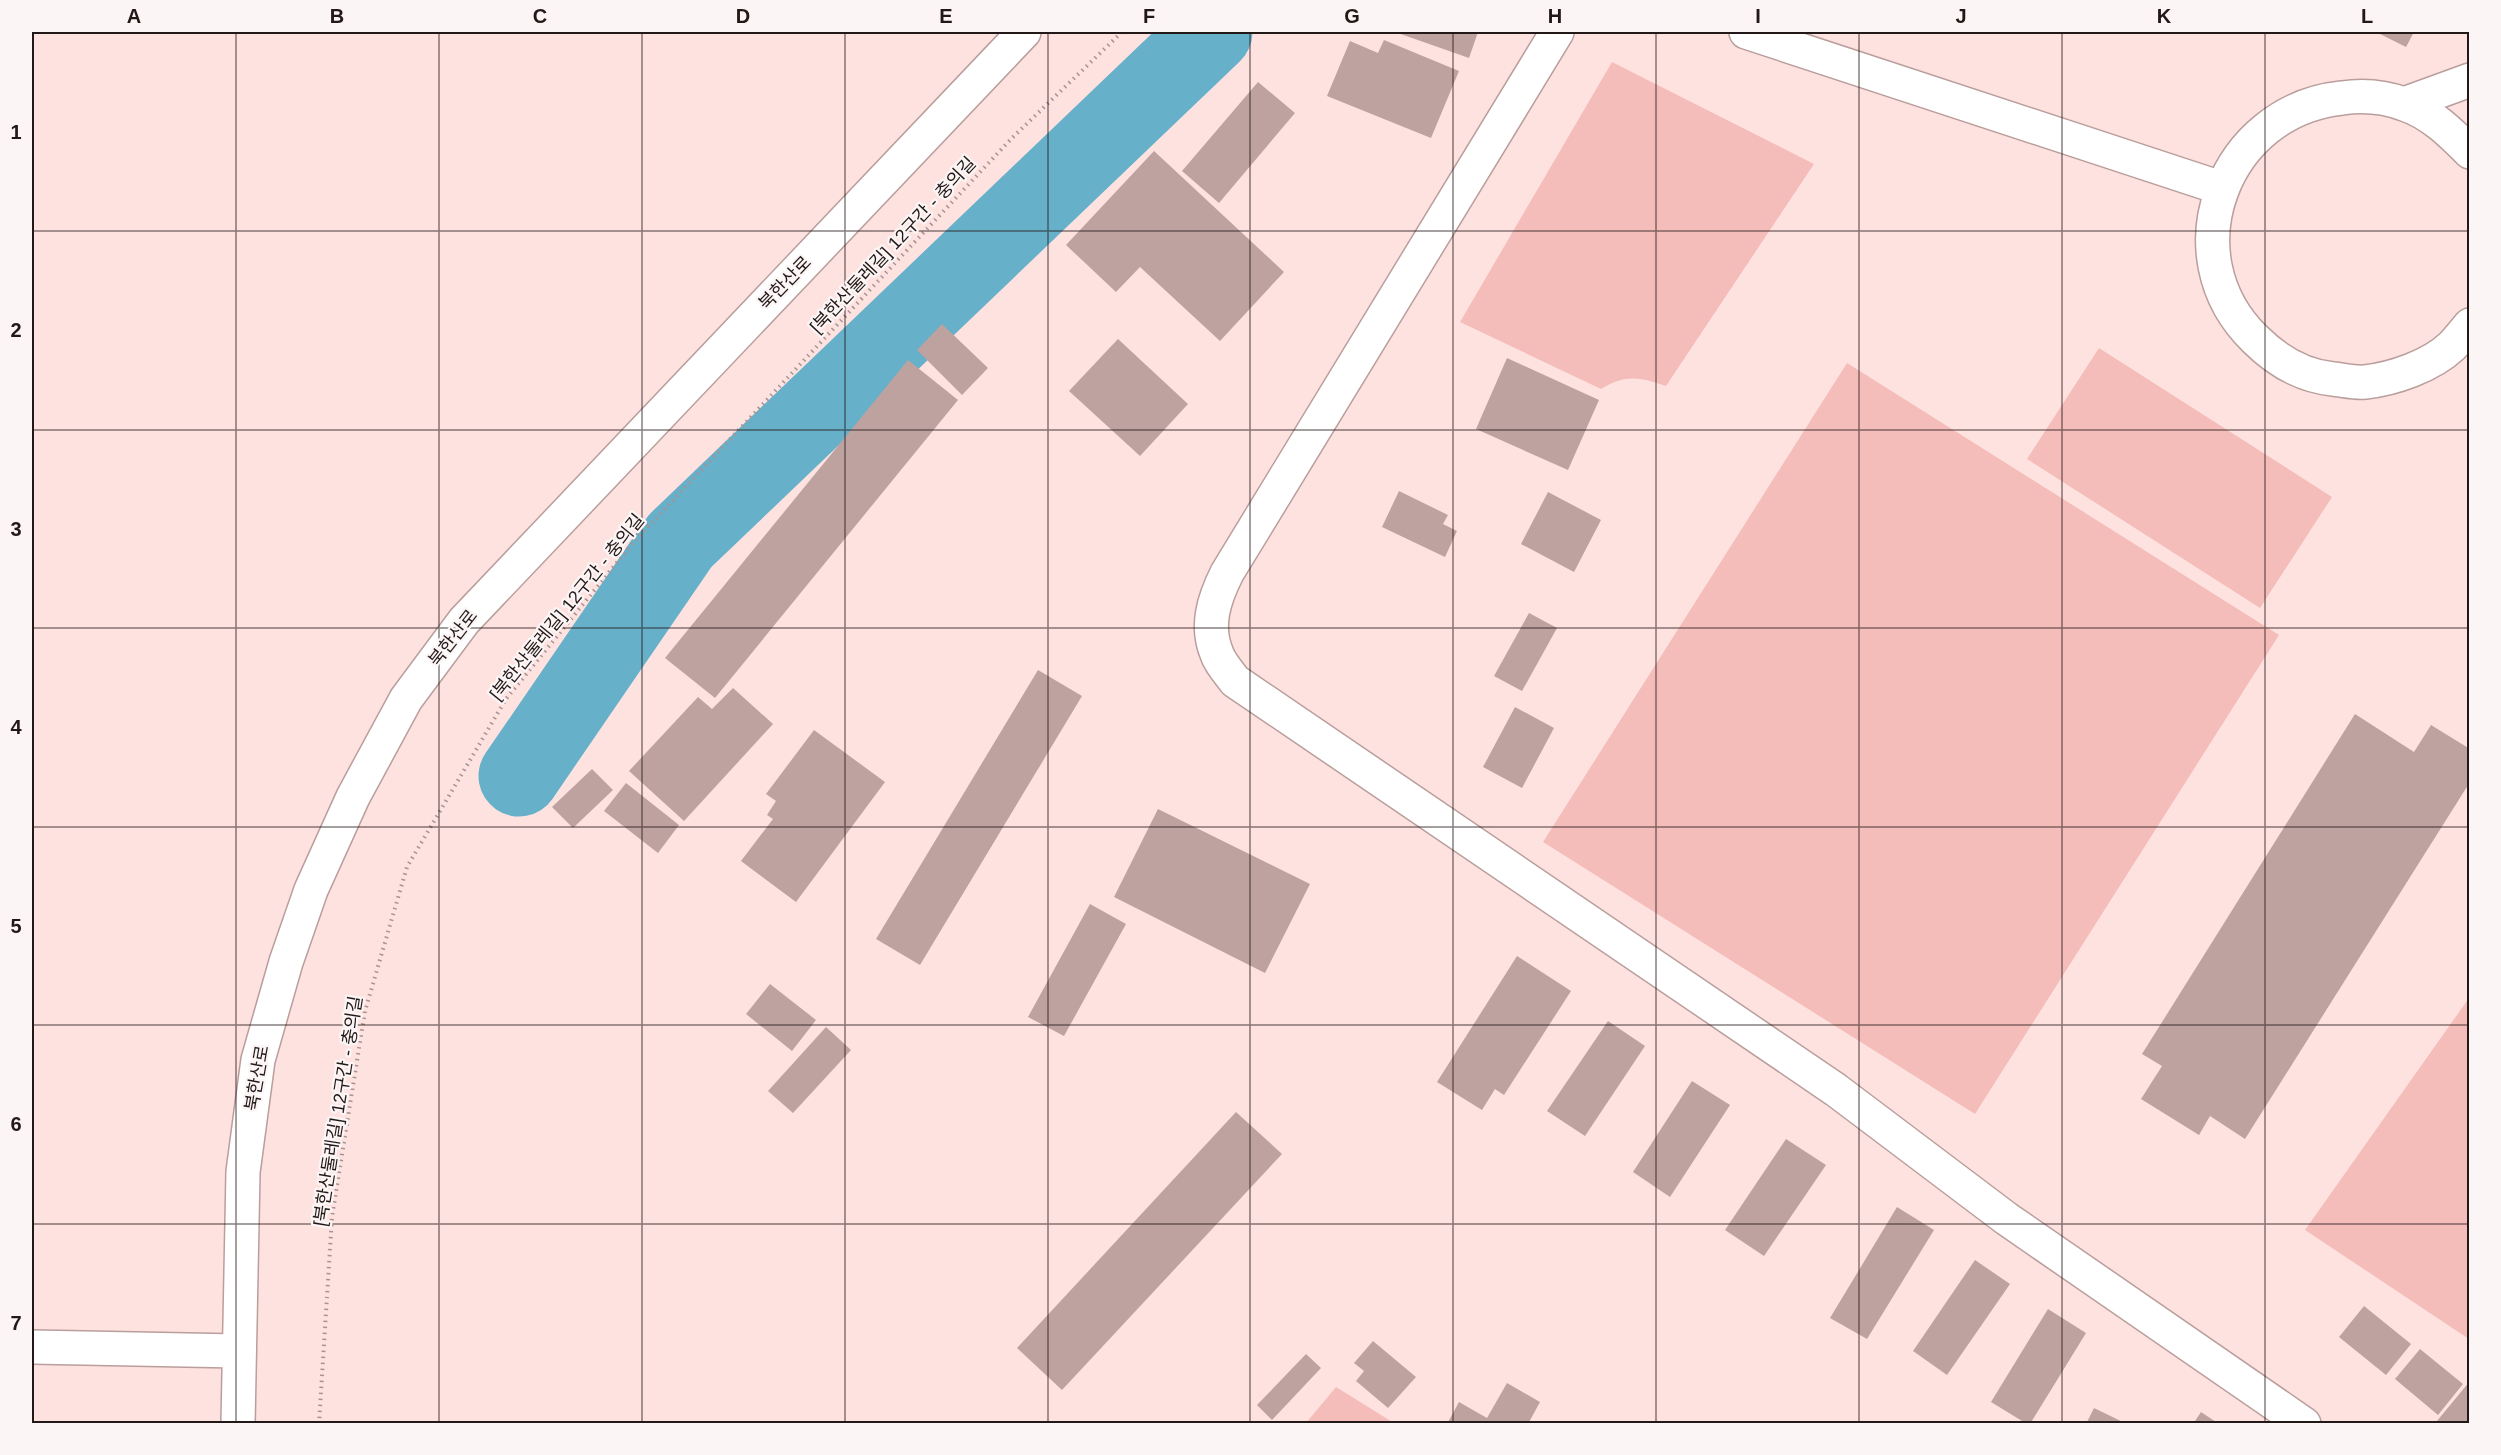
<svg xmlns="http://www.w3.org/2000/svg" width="2501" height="1455" viewBox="0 0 2501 1455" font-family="Helvetica,'Noto Sans KR',sans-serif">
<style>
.green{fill:#f5bdba}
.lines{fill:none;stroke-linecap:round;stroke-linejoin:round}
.river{stroke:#66b0ca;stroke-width:81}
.building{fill:#bda2a0}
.minor-casing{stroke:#b99e9c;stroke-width:36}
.path{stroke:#a79391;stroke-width:4;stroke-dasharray:1.5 4.5;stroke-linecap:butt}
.minor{stroke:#fff;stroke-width:33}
.grid{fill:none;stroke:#221817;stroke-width:1.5;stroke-opacity:0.55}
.labels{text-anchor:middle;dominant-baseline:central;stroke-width:4.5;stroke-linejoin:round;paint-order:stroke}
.street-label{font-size:18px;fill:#221817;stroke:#fbf5f5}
.neatline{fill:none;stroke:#221817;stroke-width:2}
.grid-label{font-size:20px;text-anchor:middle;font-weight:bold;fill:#221817}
</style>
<rect width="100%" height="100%" fill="#fee2e0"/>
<path class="green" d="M 1612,62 L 1814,164 L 1666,386 C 1640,377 1625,374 1601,389 L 1460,322 Z
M 2099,348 L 2332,497 L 2260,608 L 2027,459 Z
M 1847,363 L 2279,635 L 1975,1114 L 1543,842 Z
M 2469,998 L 2469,1339 L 2305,1230 Z
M 1336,1387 L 1394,1423 L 1306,1423 Z"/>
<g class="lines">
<path class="river" d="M 519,776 L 680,541 L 1212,32"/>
</g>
<path class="building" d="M 1395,32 L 1478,32 L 1469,58 Z
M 2376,32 L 2414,32 L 2406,47 Z
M 1384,40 L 1459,71 L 1431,138 L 1327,96 L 1350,41 L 1378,53 Z
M 1258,82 L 1295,113 L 1219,203 L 1182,171 Z
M 1154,151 L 1284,272 L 1220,341 L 1140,267 L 1116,292 L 1066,245 Z
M 942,324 L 988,368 L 962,395 L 917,350 Z
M 1118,339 L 1188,404 L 1140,456 L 1069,391 Z
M 1507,358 L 1599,400 L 1568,470 L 1476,429 Z
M 908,360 L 958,400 L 715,698 L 665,658 Z
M 1399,491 L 1448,515 L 1443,524 L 1457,531 L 1445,557 L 1382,527 Z
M 1548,492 L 1601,520 L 1574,572 L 1521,544 Z
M 1529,613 L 1557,628 L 1522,691 L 1494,676 Z
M 1038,670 L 1082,696 L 920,965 L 876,939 Z
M 733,688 L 773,724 L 684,821 L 629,771 L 698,697 L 712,709 Z
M 1515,707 L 1554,728 L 1522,788 L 1483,767 Z
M 2355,714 L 2414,752 L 2431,725 L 2470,749 L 2470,782 L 2245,1139 L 2210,1116 L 2199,1135 L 2141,1099 L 2162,1066 L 2142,1054 Z
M 814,730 L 885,782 L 796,902 L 741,861 L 773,819 L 767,815 L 776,801 L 766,794 Z
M 592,769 L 613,790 L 573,828 L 552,807 Z
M 626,783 L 679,825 L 658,853 L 604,811 Z
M 1158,809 L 1310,884 L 1265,973 L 1114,897 Z
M 1090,904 L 1126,924 L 1064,1036 L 1028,1017 Z
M 1517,956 L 1571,991 L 1504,1095 L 1495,1089 L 1482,1110 L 1437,1082 Z
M 770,984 L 816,1020 L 792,1051 L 746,1014 Z
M 1608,1021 L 1645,1046 L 1585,1136 L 1547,1111 Z
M 826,1027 L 851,1050 L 793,1113 L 768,1091 Z
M 1692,1081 L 1730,1105 L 1670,1197 L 1633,1172 Z
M 1236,1112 L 1282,1154 L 1062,1390 L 1017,1348 Z
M 1786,1139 L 1826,1165 L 1764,1256 L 1725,1230 Z
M 1897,1207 L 1934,1230 L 1867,1339 L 1830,1318 Z
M 1975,1260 L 2010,1284 L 1947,1375 L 1913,1351 Z
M 2364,1306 L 2411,1344 L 2386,1375 L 2339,1337 Z
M 2048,1309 L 2086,1333 L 2030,1424 L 2027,1424 L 1991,1402 Z
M 1373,1341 L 1416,1377 L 1388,1408 L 1356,1381 L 1364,1371 L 1354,1363 Z
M 2420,1349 L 2463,1384 L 2438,1415 L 2395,1379 Z
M 1306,1354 L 1321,1368 L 1272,1420 L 1257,1405 Z
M 2470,1381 L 2470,1424 L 2440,1424 L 2437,1421 Z
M 1507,1383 L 1540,1402 L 1528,1424 L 1447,1424 L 1459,1402 L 1487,1418 Z
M 2094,1408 L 2127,1424 L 2086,1424 Z
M 2201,1412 L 2219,1424 L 2193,1424 Z"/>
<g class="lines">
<defs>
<path id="minor" d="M 1557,32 L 1227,573 C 1214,599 1205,626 1217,654 C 1220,663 1229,673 1235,681 L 1836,1090 L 2007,1219 L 2304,1424
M 1746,32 L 2221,188
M 2404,104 L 2470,80
M 2470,152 C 2450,132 2431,113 2404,104 C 2385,97 2362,95 2342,98 C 2224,110 2168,254 2255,339 C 2276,360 2303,376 2333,379 C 2343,380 2355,383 2365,382 C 2393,379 2431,366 2452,346 C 2458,340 2464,332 2470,325
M 32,1347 L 238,1351
M 238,1424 L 243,1172 L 258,1060 L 286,962 L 311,890 L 353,797 L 406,699 L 464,621 L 1024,32"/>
</defs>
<use href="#minor" class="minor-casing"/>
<path class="path" d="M 319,1424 L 332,1217 L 365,1011 L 407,867 L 506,699 L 632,544 L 1012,138 L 1122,32"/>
<use href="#minor" class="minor"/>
</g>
<path class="grid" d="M 236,32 L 236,1424M 439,32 L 439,1424M 642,32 L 642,1424M 845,32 L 845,1424M 1048,32 L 1048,1424M 1250,32 L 1250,1424M 1453,32 L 1453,1424M 1656,32 L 1656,1424M 1859,32 L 1859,1424M 2062,32 L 2062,1424M 2265,32 L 2265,1424M 32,231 L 2470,231M 32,430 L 2470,430M 32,628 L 2470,628M 32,827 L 2470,827M 32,1025 L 2470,1025M 32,1224 L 2470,1224"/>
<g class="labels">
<g class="street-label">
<text transform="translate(893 245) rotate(-47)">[북한산둘레길] 12구간 - 충의길</text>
<text transform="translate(785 283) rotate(-46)">북한산로</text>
<text transform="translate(567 607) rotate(-51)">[북한산둘레길] 12구간 - 충의길</text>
<text transform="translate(453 638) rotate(-52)">북한산로</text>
<text transform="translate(257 1078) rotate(-80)">북한산로</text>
<text transform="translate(338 1111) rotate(-81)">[북한산둘레길] 12구간 - 충의길</text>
</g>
</g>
<rect width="2501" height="1455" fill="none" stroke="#fbf5f5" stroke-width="66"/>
<rect x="33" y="33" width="2435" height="1389" class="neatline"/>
<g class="grid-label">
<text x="134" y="23">A</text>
<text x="337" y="23">B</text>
<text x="540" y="23">C</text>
<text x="743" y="23">D</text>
<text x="946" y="23">E</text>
<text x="1149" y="23">F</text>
<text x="1352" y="23">G</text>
<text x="1555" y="23">H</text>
<text x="1758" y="23">I</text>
<text x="1961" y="23">J</text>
<text x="2164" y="23">K</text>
<text x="2367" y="23">L</text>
<text x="16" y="139">1</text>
<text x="16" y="337">2</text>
<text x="16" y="536">3</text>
<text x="16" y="734">4</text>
<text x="16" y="933">5</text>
<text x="16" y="1131">6</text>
<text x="16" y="1330">7</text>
</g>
</svg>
